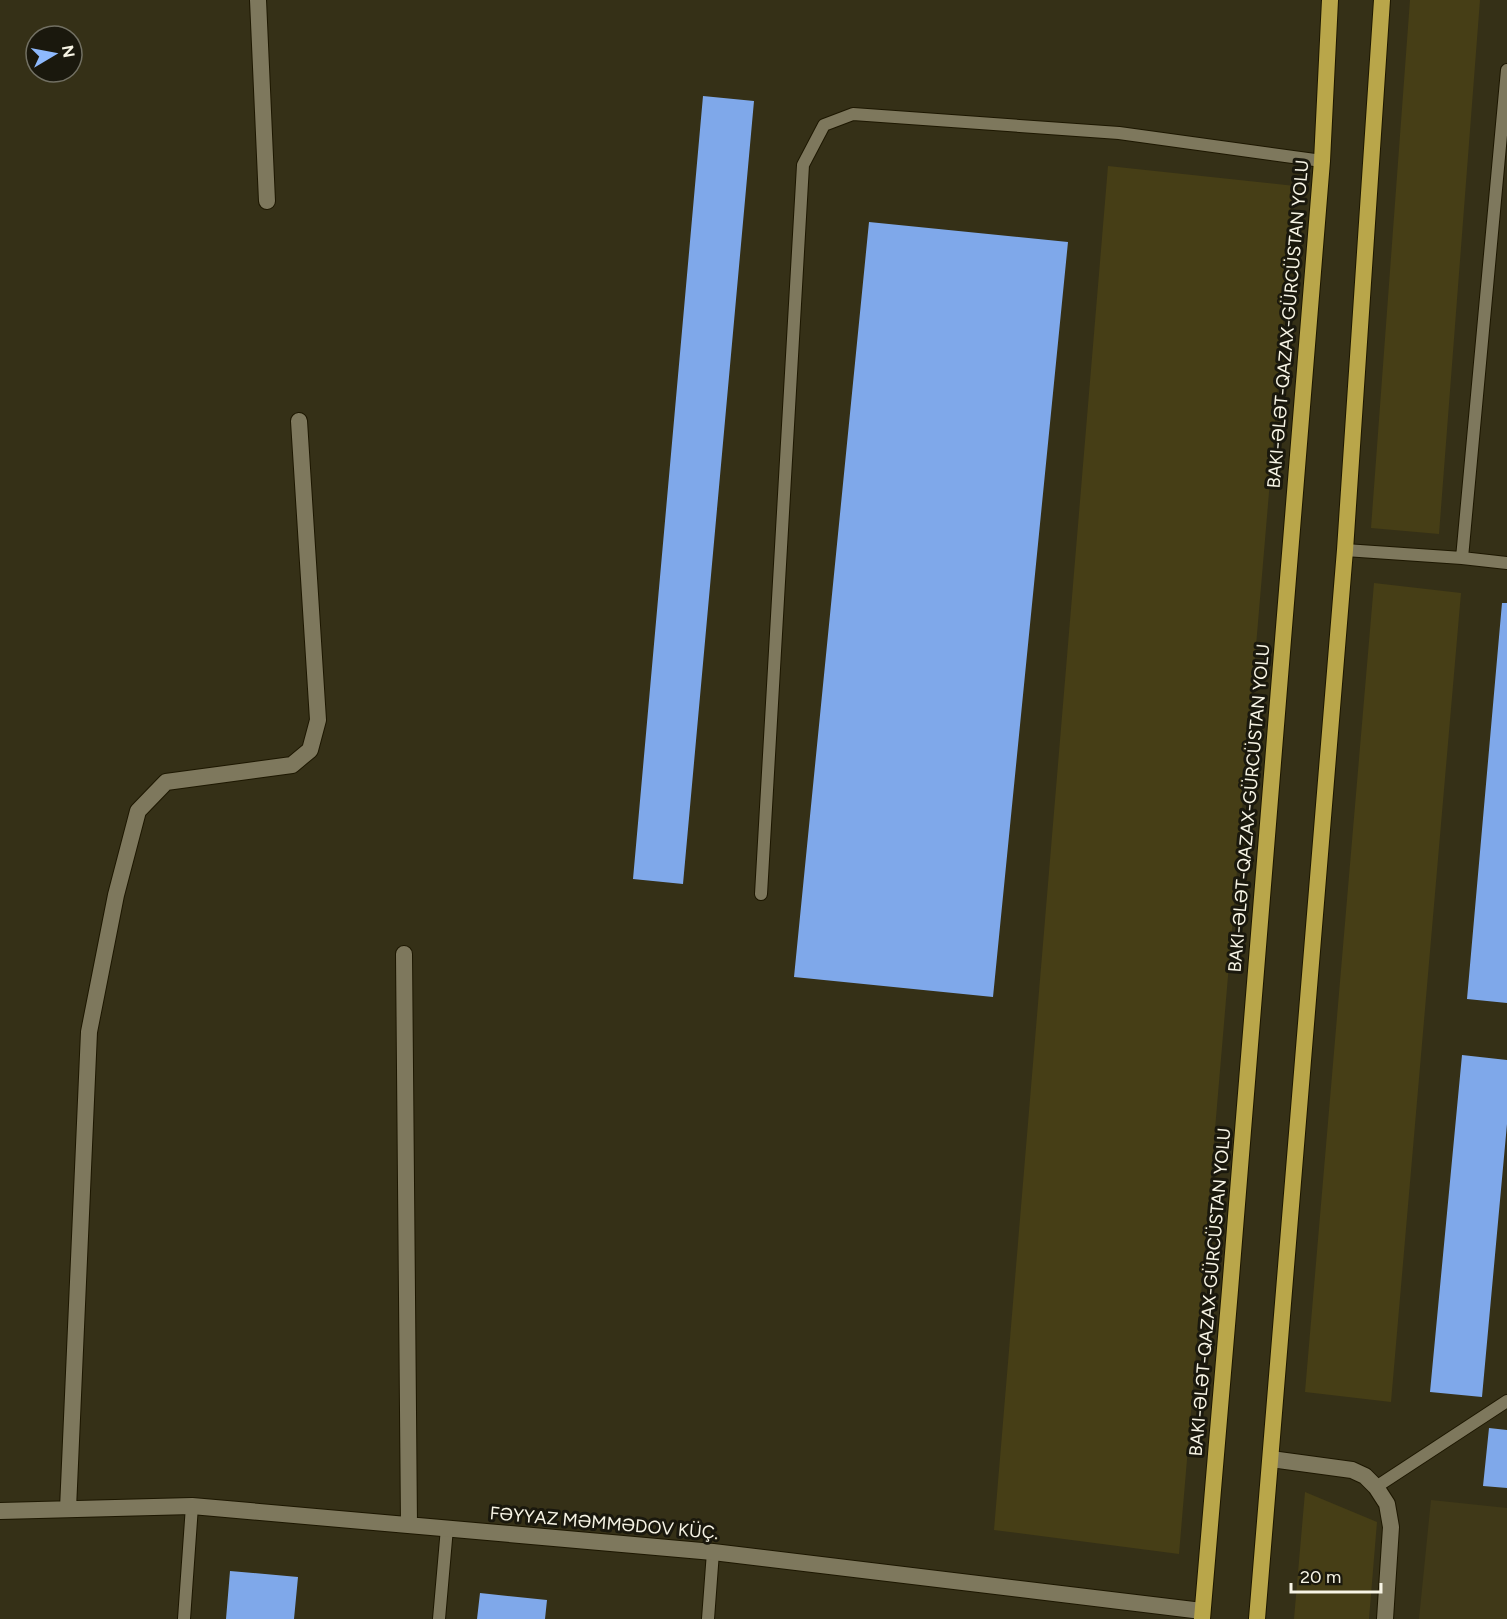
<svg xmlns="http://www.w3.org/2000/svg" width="1507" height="1619" viewBox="0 0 1507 1619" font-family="Figtree,sans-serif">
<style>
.built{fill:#403918}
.green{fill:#463e16}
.building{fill:#7fa8ea}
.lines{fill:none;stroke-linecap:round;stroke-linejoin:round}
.service-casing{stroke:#1d1701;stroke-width:14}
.minor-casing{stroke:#1d1701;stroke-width:18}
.tertiary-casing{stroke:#1d1701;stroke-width:18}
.trunk-casing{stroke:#1d1701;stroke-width:18}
.service{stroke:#7e785d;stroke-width:12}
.minor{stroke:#7e785d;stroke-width:16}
.tertiary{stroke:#7e785d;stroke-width:16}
.trunk{stroke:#b9a64a;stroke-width:16}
.labels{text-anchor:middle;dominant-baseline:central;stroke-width:6;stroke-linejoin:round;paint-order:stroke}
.street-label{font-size:18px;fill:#f7f4e5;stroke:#1a180d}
</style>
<rect width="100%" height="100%" fill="#353017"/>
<path class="built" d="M 1431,1500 L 1507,1508 L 1507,1619 L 1419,1619 Z"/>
<path class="green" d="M 1410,0 L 1480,0 L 1439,534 L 1371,528 Z
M 1108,166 L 1295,186 L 1179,1554 L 994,1530 Z
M 1374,583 L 1461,593 L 1391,1402 L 1305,1392 Z
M 1305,1492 L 1377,1522 L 1369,1619 L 1294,1619 Z"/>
<path class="building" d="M 703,96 L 754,101 L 683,884 L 633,879 Z
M 869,222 L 1068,242 L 993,997 L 794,977 Z
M 1502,603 L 1507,603 L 1507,1003 L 1467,999 Z
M 1462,1055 L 1507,1060 L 1507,1124 L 1482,1397 L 1430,1392 Z
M 1489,1428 L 1507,1430 L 1507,1488 L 1483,1486 Z
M 230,1571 L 298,1577 L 294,1619 L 226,1619 Z
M 480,1593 L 547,1600 L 545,1619 L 477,1619 Z"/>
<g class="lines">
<defs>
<path id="service" d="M 1345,550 L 1462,558 L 1507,563
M 1462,558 L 1507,70
M 761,894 L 803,165 L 824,125 L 853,114 L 1119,133 L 1322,161
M 1376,1487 L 1507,1401
M 184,1619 L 192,1506
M 439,1619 L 447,1528
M 708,1619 L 713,1552"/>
<path id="minor" d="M 258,0 L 267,201
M 404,954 L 409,1525
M 68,1509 L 89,1032 L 116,895 L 138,811 L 166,782 L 292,765 L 310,750 L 318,720 L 299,421
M 0,1511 L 192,1506 L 713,1552 L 1202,1611"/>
<path id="tertiary" d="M 1271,1459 L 1352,1470 L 1365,1476 L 1376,1487 L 1387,1504 L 1391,1527 L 1385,1619"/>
<path id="trunk" d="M 1202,1619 L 1230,1290 L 1322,161 L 1330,0
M 1257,1619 L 1345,550 L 1382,0"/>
</defs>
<use href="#service" class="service-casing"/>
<use href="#minor" class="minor-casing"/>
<use href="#tertiary" class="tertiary-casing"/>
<use href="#trunk" class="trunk-casing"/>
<use href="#service" class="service"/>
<use href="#minor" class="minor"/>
<use href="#tertiary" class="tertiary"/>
<use href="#trunk" class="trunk"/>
</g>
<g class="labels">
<g class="street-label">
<text transform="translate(1288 324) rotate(-85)">BAKI-ƏLƏT-QAZAX-GÜRCÜSTAN YOLU</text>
<text transform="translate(1249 808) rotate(-85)">BAKI-ƏLƏT-QAZAX-GÜRCÜSTAN YOLU</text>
<text transform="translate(1210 1292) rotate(-85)">BAKI-ƏLƏT-QAZAX-GÜRCÜSTAN YOLU</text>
<text transform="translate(604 1523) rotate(5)">FƏYYAZ MƏMMƏDOV KÜÇ.</text>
</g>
</g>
<g transform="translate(54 54) rotate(80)"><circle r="28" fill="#1a180d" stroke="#727063" stroke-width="1.5"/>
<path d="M0-4.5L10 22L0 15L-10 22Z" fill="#8eb9fd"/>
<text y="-9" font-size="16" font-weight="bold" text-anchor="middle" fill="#f7f4e5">N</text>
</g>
<path d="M1291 1583v9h90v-9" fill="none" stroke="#f7f4e5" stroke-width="3"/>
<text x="1300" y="1583" font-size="18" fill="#f7f4e5" stroke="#1a180d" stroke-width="4.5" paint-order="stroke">20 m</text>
</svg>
